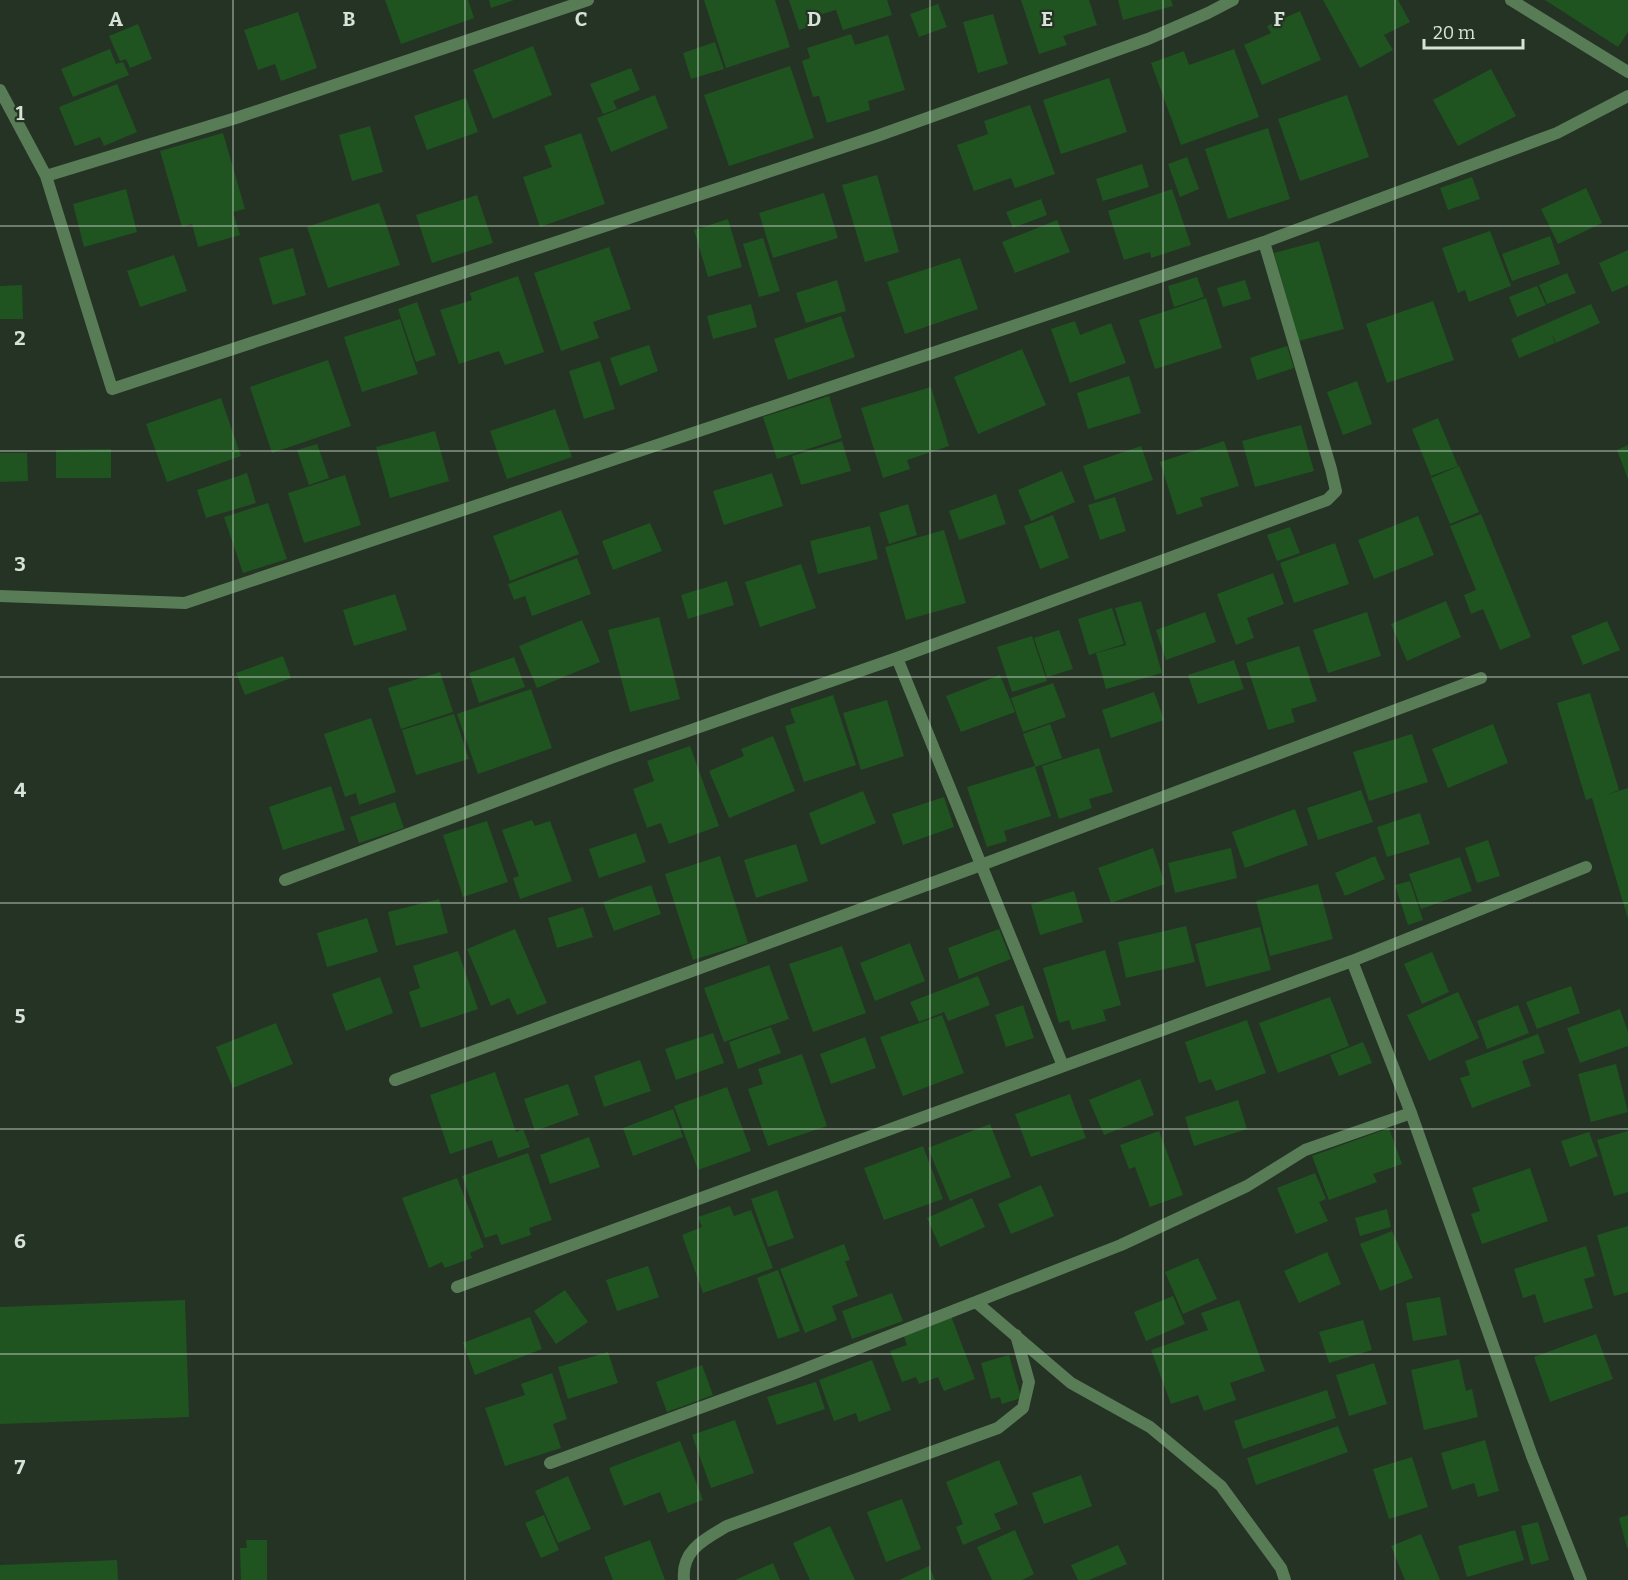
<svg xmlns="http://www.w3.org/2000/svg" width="1628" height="1580" viewBox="0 0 1628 1580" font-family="Bitter,serif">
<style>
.building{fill:#1f5421}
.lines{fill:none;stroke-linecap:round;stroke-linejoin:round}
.minor{stroke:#577c56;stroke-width:12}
.grid{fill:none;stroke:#d9e2d8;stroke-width:1.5;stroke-opacity:0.55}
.grid-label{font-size:20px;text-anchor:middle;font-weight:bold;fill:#d9e2d8;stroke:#243323;stroke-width:4.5;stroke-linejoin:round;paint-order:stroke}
</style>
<rect width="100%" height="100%" fill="#243323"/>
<path class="building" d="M 385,0 L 468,0 L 474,18 L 401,44 Z
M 489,0 L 514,0 L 491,8 Z
M 704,0 L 775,0 L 790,47 L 726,68 Z
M 789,0 L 887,0 L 892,15 L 843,30 L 836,10 L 812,17 L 815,25 L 799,30 Z
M 1021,0 L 1089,0 L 1097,25 L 1063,36 L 1067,45 L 1039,54 Z
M 1118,0 L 1171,0 L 1173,6 L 1123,20 Z
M 1323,0 L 1398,0 L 1410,22 L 1384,35 L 1393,50 L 1360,68 Z
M 1545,0 L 1628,0 L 1628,32 L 1618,47 Z
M 938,4 L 947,27 L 919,37 L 910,14 Z
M 1300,11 L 1321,60 L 1262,85 L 1244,45 L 1271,33 L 1267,26 Z
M 298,12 L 317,68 L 281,81 L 275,64 L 258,70 L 244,30 Z
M 993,14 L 1008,64 L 978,73 L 963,22 Z
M 138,24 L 152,59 L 130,68 L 126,59 L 120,61 L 109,36 Z
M 851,34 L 855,45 L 888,35 L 905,90 L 868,101 L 870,110 L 827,123 L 819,96 L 813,97 L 802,61 L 810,58 L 807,48 Z
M 715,42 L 724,69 L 691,79 L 683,53 Z
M 533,46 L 552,95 L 493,119 L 473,70 Z
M 110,49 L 116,64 L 123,62 L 129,75 L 73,97 L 61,69 Z
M 1234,49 L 1259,117 L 1181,145 L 1151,63 L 1184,51 L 1189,65 Z
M 790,66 L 814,138 L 729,166 L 704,95 Z
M 631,68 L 640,90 L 613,101 L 617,109 L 603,114 L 590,84 Z
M 1491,69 L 1516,116 L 1458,146 L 1433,100 Z
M 1109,78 L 1127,132 L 1061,154 L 1043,100 Z
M 117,84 L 137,132 L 104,146 L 100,137 L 75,146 L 59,107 Z
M 655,95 L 668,128 L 611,152 L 597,118 Z
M 1347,95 L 1369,157 L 1300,181 L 1278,119 Z
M 466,98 L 478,132 L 427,150 L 414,116 Z
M 1030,105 L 1055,174 L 1015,188 L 1011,178 L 974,191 L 957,145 L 988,134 L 984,121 Z
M 370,126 L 383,172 L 352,181 L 339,135 Z
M 1268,128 L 1290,199 L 1228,219 L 1205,149 Z
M 223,133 L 245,209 L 233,212 L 240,235 L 198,247 L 192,224 L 182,227 L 160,151 Z
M 581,133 L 605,204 L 540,227 L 523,177 L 552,167 L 544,146 Z
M 1187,157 L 1199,189 L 1180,197 L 1168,164 Z
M 1142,164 L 1149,187 L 1103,201 L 1096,179 Z
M 877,175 L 899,252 L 865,262 L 842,185 Z
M 1472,177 L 1480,199 L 1448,210 L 1440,188 Z
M 1586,188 L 1602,223 L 1558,244 L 1541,209 Z
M 126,189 L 137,232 L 84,247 L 73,204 Z
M 1172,189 L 1191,245 L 1151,258 L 1150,252 L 1124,260 L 1108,211 Z
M 824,193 L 838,238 L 773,258 L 759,213 Z
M 477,195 L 493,243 L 432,263 L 416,215 Z
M 1041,199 L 1047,215 L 1013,228 L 1006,212 Z
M 379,203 L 400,265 L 328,288 L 307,227 Z
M 728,219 L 742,267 L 708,277 L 694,230 Z
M 1057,220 L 1070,252 L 1015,273 L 1002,242 Z
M 1490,231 L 1511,286 L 1469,302 L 1465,290 L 1458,293 L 1442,248 Z
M 1550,236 L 1560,264 L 1512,281 L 1502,254 Z
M 763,238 L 780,291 L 759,297 L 743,244 Z
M 1319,241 L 1344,329 L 1299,341 L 1274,253 Z
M 609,247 L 631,309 L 593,322 L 599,338 L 561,351 L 534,273 Z
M 293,248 L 306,295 L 273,305 L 259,258 Z
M 1628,250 L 1628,285 L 1612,292 L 1599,263 Z
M 174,255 L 187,291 L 140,307 L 127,271 Z
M 960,258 L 978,309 L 905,334 L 887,282 Z
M 1567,273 L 1576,293 L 1547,304 L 1539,285 Z
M 518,276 L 544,352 L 505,365 L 499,351 L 459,364 L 440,310 L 472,300 L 470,293 Z
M 1197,277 L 1204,297 L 1174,307 L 1168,286 Z
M 837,280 L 846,311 L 806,323 L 796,293 Z
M 1245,280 L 1251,299 L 1223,307 L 1217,288 Z
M 22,285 L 23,319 L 0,319 L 0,286 Z
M 1537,286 L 1546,305 L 1517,317 L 1509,297 Z
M 1206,298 L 1222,348 L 1155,369 L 1139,320 Z
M 1433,301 L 1454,360 L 1387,383 L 1366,324 Z
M 417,302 L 436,355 L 416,362 L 398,309 Z
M 751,304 L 757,327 L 713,339 L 707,316 Z
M 1591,304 L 1600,323 L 1556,343 L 1551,333 L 1555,343 L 1519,358 L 1511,339 Z
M 841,316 L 855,357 L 788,380 L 774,339 Z
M 400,319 L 418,374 L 362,392 L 344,337 Z
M 1075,321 L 1080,335 L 1111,323 L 1126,363 L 1070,383 L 1051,329 Z
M 649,345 L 658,371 L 620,386 L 610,358 Z
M 1287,346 L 1294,368 L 1257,380 L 1250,358 Z
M 1022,349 L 1046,405 L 978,434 L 954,377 Z
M 328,360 L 351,426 L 272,453 L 250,387 Z
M 600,361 L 615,409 L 584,419 L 569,371 Z
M 1129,376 L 1141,413 L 1088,429 L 1077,393 Z
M 1357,381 L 1372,424 L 1343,435 L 1327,392 Z
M 931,387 L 949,446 L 907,460 L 910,469 L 883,478 L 861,408 Z
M 829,396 L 842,438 L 777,459 L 763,417 Z
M 221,398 L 241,456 L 167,482 L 146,424 Z
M 555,409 L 572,457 L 507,479 L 490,431 Z
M 1438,418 L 1458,466 L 1431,476 L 1412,429 Z
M 1301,425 L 1314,471 L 1255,487 L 1242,441 Z
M 435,431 L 449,481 L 390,498 L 376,447 Z
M 842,441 L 851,471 L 801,485 L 792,456 Z
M 1224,441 L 1239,486 L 1200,498 L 1203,506 L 1177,515 L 1160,462 Z
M 317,444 L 329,478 L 309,485 L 297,450 Z
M 1628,445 L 1628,479 L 1617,450 Z
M 1141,446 L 1153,480 L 1095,500 L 1083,466 Z
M 111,449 L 111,478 L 56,478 L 56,450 Z
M 0,453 L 27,453 L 28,481 L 0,482 Z
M 1459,466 L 1479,512 L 1450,524 L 1431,478 Z
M 1062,471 L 1075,502 L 1031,521 L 1018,490 Z
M 247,473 L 256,503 L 206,518 L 197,490 Z
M 772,473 L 783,506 L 724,525 L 713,491 Z
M 345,475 L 361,525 L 304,543 L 288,493 Z
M 996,494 L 1006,524 L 959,540 L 949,511 Z
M 1115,497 L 1126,531 L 1100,540 L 1088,505 Z
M 268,503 L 287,559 L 243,573 L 224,517 Z
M 908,504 L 917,535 L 889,544 L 879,513 Z
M 561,510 L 579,554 L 510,581 L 493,536 Z
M 1481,514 L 1531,637 L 1500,650 L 1483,609 L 1471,614 L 1464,595 L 1476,590 L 1450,526 Z
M 1053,515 L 1069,558 L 1040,569 L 1024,526 Z
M 1418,516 L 1434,555 L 1374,579 L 1358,540 Z
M 650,523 L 662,551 L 613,570 L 602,541 Z
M 870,526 L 878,559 L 818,574 L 810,541 Z
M 1290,527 L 1300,553 L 1277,561 L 1267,535 Z
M 944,530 L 966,603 L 906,620 L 885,547 Z
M 1335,543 L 1349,584 L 1294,603 L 1280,563 Z
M 577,558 L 591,594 L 532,616 L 525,596 L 514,600 L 508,584 Z
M 801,564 L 816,608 L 760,627 L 745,582 Z
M 1273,573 L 1284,604 L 1247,618 L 1254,638 L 1236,645 L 1217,594 Z
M 727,581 L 734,605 L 688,619 L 681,595 Z
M 395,594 L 407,630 L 354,646 L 343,610 Z
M 1141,601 L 1162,673 L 1106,689 L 1096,653 L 1126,645 L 1115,608 Z
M 1446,601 L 1461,637 L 1407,661 L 1391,624 Z
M 1112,608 L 1124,644 L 1089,655 L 1078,619 Z
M 1205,612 L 1216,642 L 1166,660 L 1156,630 Z
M 1367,612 L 1381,656 L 1328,673 L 1313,630 Z
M 659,617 L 680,699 L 630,712 L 608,630 Z
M 582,620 L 600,662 L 537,688 L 519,646 Z
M 1607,621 L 1620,650 L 1583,665 L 1571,636 Z
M 1059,630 L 1073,669 L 1047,677 L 1034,638 Z
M 1032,636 L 1047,681 L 1012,692 L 997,647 Z
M 1299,646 L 1317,701 L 1291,709 L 1295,722 L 1268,730 L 1246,663 Z
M 283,656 L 291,678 L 245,695 L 236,673 Z
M 514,657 L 525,687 L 479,703 L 469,673 Z
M 1234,660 L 1244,689 L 1198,704 L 1188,675 Z
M 440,672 L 453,712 L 401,729 L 388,688 Z
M 1000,675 L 1015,712 L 961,732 L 946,696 Z
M 1053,683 L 1066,717 L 1023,732 L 1011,698 Z
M 531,689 L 552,748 L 478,774 L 457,714 Z
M 1154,692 L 1164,720 L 1111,738 L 1102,710 Z
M 1590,693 L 1619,790 L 1606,795 L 1628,788 L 1628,919 L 1592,798 L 1586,800 L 1557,703 Z
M 833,695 L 856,765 L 804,782 L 785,726 L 795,723 L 790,709 Z
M 887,700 L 904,756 L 861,770 L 843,713 Z
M 454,714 L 469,759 L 416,775 L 402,730 Z
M 371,718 L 396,792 L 359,805 L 356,793 L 345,797 L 324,734 Z
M 1050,724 L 1062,758 L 1035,767 L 1051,816 L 1004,831 L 1007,841 L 987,847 L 967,787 L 1035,766 L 1023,734 Z
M 1493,724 L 1508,763 L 1448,788 L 1432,749 Z
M 1412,734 L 1428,782 L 1369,801 L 1353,752 Z
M 773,736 L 795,791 L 729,818 L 709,771 L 744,756 L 741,749 Z
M 690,746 L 719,826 L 669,844 L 661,823 L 647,828 L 633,789 L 654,781 L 647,761 Z
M 1099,748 L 1113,792 L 1089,799 L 1092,808 L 1059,819 L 1042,766 Z
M 331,786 L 345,830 L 283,850 L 269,807 Z
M 1361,790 L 1373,822 L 1318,840 L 1307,808 Z
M 863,791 L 876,823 L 821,845 L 809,813 Z
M 944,797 L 954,827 L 903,845 L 892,814 Z
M 395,802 L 404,828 L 359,843 L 350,817 Z
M 1295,809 L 1308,845 L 1245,868 L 1232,832 Z
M 1420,813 L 1430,844 L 1387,857 L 1377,827 Z
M 532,820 L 535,826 L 550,821 L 572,881 L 520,899 L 513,878 L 519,876 L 502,830 Z
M 487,821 L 508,882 L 463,897 L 443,835 Z
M 636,833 L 646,862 L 599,878 L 589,849 Z
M 1488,840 L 1500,876 L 1477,883 L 1465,848 Z
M 796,844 L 808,881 L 756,898 L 744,860 Z
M 1153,848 L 1165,884 L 1111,903 L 1098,868 Z
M 1231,848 L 1237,878 L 1175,893 L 1168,863 Z
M 720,856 L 748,943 L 693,960 L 665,874 Z
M 1375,856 L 1385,879 L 1345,896 L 1335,873 Z
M 1460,857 L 1472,891 L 1421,909 L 1409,874 Z
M 1410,881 L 1423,920 L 1408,925 L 1395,885 Z
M 1318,884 L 1333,939 L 1270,956 L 1256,901 Z
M 651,885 L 661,914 L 614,931 L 603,902 Z
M 1074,891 L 1083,922 L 1040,935 L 1031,904 Z
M 439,899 L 448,933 L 396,946 L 388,912 Z
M 583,907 L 593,937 L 557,948 L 548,918 Z
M 367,918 L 378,952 L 327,967 L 317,933 Z
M 1186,926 L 1195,962 L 1126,978 L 1118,942 Z
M 1260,927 L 1271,970 L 1206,987 L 1195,944 Z
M 515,929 L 547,1003 L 517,1015 L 509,998 L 491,1006 L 467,949 Z
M 999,929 L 1011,959 L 959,979 L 948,948 Z
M 910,943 L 925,981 L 875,1001 L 860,963 Z
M 842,946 L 866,1013 L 813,1032 L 789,964 Z
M 1105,950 L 1121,1005 L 1103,1010 L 1106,1021 L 1072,1030 L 1069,1020 L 1059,1023 L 1043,968 Z
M 458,951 L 478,1009 L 421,1028 L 409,992 L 420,988 L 413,966 Z
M 1432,952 L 1449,992 L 1422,1004 L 1404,964 Z
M 769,965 L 789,1019 L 724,1042 L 704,988 Z
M 978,976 L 990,1005 L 948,1021 L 944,1012 L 919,1022 L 910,1002 Z
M 380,977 L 393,1013 L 346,1031 L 332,994 Z
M 1571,986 L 1580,1013 L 1537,1029 L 1526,1002 Z
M 1458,992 L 1479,1038 L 1429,1061 L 1407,1015 Z
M 1330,997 L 1349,1046 L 1278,1073 L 1259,1023 Z
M 1023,1005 L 1034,1038 L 1006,1047 L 995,1015 Z
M 1518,1005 L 1529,1033 L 1487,1049 L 1477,1021 Z
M 1620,1009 L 1628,1032 L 1628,1046 L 1580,1063 L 1567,1028 Z
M 942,1015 L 964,1073 L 903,1096 L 880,1037 Z
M 1247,1020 L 1266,1073 L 1216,1091 L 1211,1079 L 1199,1083 L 1185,1042 Z
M 276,1023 L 293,1064 L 233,1088 L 216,1047 Z
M 771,1027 L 781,1053 L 738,1069 L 729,1042 Z
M 713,1033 L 724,1063 L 676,1080 L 665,1049 Z
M 1538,1034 L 1545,1053 L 1522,1061 L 1531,1086 L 1472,1108 L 1460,1078 L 1470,1075 L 1465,1061 Z
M 865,1037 L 876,1068 L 831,1084 L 820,1054 Z
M 1363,1042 L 1372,1063 L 1339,1076 L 1330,1055 Z
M 802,1054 L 827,1126 L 768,1146 L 748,1089 L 763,1084 L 758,1069 Z
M 640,1060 L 651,1091 L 604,1107 L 594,1076 Z
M 1616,1064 L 1628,1112 L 1591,1122 L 1578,1074 Z
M 495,1072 L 516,1132 L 523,1129 L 530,1147 L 498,1158 L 492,1140 L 450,1154 L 430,1095 Z
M 1140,1079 L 1154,1115 L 1104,1135 L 1089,1100 Z
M 568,1084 L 579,1115 L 535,1131 L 524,1099 Z
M 727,1087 L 751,1151 L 698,1170 L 674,1106 Z
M 1070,1094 L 1086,1138 L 1031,1157 L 1015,1114 Z
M 1238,1100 L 1247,1129 L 1194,1146 L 1185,1117 Z
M 673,1109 L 683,1137 L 633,1156 L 623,1128 Z
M 990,1124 L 1011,1177 L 950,1201 L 928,1148 Z
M 1389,1128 L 1402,1164 L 1373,1174 L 1377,1182 L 1329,1200 L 1312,1156 Z
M 1159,1131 L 1183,1195 L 1150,1207 L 1135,1167 L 1129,1169 L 1120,1145 Z
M 1628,1131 L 1628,1192 L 1614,1196 L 1597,1140 Z
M 1589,1132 L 1598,1156 L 1570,1167 L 1561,1141 Z
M 589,1137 L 600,1167 L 550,1184 L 540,1155 Z
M 923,1146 L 943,1199 L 884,1220 L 864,1168 Z
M 528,1153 L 552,1220 L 529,1228 L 531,1235 L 501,1245 L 497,1234 L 485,1238 L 462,1176 Z
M 1530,1168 L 1548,1221 L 1482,1244 L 1471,1214 L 1480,1211 L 1472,1188 Z
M 1315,1173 L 1326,1199 L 1319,1202 L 1328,1221 L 1296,1234 L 1277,1188 Z
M 457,1178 L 484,1247 L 470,1253 L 472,1258 L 445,1268 L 442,1262 L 429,1268 L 402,1198 Z
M 1041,1185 L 1054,1216 L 1011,1234 L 998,1204 Z
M 777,1190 L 794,1238 L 768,1247 L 751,1199 Z
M 972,1198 L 985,1227 L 940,1247 L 927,1218 Z
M 730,1206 L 734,1216 L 751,1210 L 773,1268 L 703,1293 L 682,1235 L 702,1227 L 698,1217 Z
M 1387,1209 L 1391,1227 L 1360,1236 L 1355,1218 Z
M 1628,1226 L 1628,1292 L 1614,1296 L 1597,1235 Z
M 1392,1231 L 1413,1278 L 1380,1291 L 1360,1244 Z
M 844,1244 L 850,1260 L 845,1261 L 858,1296 L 832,1306 L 837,1320 L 805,1333 L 780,1269 Z
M 1586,1246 L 1595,1276 L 1584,1279 L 1593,1308 L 1544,1323 L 1535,1294 L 1523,1298 L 1514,1269 Z
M 1327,1252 L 1341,1284 L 1299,1303 L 1284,1271 Z
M 1198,1258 L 1217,1299 L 1183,1314 L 1165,1272 Z
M 648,1266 L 659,1297 L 617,1311 L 606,1280 Z
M 778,1270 L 800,1331 L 778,1339 L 757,1278 Z
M 565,1290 L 588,1322 L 556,1344 L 534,1311 Z
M 892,1293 L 903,1321 L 852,1339 L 842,1311 Z
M 1173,1296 L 1185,1324 L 1146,1341 L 1134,1312 Z
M 1440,1297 L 1447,1335 L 1413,1341 L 1406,1303 Z
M 185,1300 L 189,1417 L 0,1424 L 0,1307 Z
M 1239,1300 L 1265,1371 L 1230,1383 L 1236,1400 L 1204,1411 L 1198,1395 L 1171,1404 L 1151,1350 L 1208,1330 L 1201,1313 Z
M 951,1316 L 975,1379 L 944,1391 L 938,1377 L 919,1384 L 916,1377 L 902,1382 L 890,1351 L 907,1345 L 903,1334 Z
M 530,1317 L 542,1349 L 475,1375 L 463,1343 Z
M 1363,1320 L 1372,1350 L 1329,1363 L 1319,1332 Z
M 1596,1334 L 1613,1379 L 1550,1402 L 1534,1357 Z
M 608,1352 L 618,1383 L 568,1399 L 558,1367 Z
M 1009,1355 L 1021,1398 L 1002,1404 L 1000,1397 L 991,1399 L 981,1363 Z
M 1459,1359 L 1466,1391 L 1472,1389 L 1478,1417 L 1424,1430 L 1411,1370 Z
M 872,1360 L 891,1410 L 859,1422 L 856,1413 L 834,1421 L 819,1380 Z
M 1374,1363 L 1387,1404 L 1349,1416 L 1336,1375 Z
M 702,1365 L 713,1395 L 667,1412 L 656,1382 Z
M 552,1373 L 567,1419 L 553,1424 L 561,1448 L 505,1466 L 485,1408 L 525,1395 L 521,1384 Z
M 816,1382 L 825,1409 L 777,1425 L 767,1397 Z
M 1327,1390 L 1336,1418 L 1243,1449 L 1234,1421 Z
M 735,1420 L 754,1473 L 711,1488 L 692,1435 Z
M 1338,1426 L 1348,1452 L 1256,1485 L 1247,1458 Z
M 1485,1440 L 1499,1491 L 1478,1497 L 1474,1483 L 1452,1490 L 1441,1453 Z
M 680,1441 L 703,1500 L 668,1513 L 660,1492 L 624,1506 L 609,1468 Z
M 1412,1457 L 1428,1507 L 1389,1519 L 1373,1469 Z
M 999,1460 L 1018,1504 L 994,1514 L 1001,1529 L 963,1545 L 956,1527 L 963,1524 L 946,1482 Z
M 1081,1475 L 1092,1506 L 1044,1524 L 1032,1493 Z
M 568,1476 L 591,1529 L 558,1543 L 535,1491 Z
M 902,1499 L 921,1549 L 886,1562 L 867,1512 Z
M 544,1515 L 559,1550 L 541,1558 L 525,1523 Z
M 1628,1515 L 1628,1548 L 1627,1548 L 1619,1518 Z
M 1538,1522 L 1549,1560 L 1531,1565 L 1521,1526 Z
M 830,1526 L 855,1580 L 810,1580 L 793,1543 Z
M 1015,1530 L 1034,1574 L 1022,1580 L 992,1580 L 977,1547 Z
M 1515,1530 L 1524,1560 L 1467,1577 L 1458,1546 Z
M 1421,1534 L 1440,1580 L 1405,1580 L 1391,1546 Z
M 246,1540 L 267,1540 L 267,1580 L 241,1580 L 240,1548 L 247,1548 Z
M 650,1540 L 665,1580 L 613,1580 L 604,1557 Z
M 1118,1545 L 1127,1564 L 1089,1580 L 1078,1580 L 1071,1565 Z
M 117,1560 L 118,1580 L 0,1580 L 0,1565 Z
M 773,1563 L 780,1580 L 735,1580 Z
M 929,1566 L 935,1580 L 899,1580 Z"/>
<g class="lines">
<path class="minor" d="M 1511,0 L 1628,72
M 0,90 L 46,176 L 112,389 L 877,136 L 1148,39 L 1208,13 L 1233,0
M 46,176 L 236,118 L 588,0
M 0,596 L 185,603 L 1264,242 L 1557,133 L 1628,96
M 897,658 L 1063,1066
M 285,880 L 611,758 L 897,658 L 1327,500 L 1336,491 L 1331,469 L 1264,242
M 1352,961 L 1411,1113 L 1532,1456 L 1581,1580
M 395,1080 L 981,865 L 1481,678
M 457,1287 L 1352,961 L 1586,867
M 976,1302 L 1071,1383 L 1150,1427 L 1221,1486 L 1281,1568 L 1285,1580
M 550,1463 L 787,1376 L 1121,1245 L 1247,1186 L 1305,1150 L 1411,1113
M 684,1580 C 681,1550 705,1539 727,1526 L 998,1428 L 1023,1408 L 1029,1382 L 1016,1335"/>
</g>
<path class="grid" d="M 233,0 L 233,1580M 465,0 L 465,1580M 698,0 L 698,1580M 930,0 L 930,1580M 1163,0 L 1163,1580M 1395,0 L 1395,1580M 0,226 L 1628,226M 0,451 L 1628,451M 0,677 L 1628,677M 0,903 L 1628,903M 0,1129 L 1628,1129M 0,1354 L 1628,1354"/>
<g class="grid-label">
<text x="116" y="26">A</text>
<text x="349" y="26">B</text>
<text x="581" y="26">C</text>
<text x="814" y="26">D</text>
<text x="1047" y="26">E</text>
<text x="1279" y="26">F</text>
<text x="20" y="120">1</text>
<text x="20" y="345">2</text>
<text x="20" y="571">3</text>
<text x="20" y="797">4</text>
<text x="20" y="1023">5</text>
<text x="20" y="1248">6</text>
<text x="20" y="1474">7</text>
</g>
<path d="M1424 39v9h99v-9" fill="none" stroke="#d9e2d8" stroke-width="3"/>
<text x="1433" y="39" font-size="18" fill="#d9e2d8" stroke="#243323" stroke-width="4.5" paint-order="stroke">20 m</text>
</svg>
